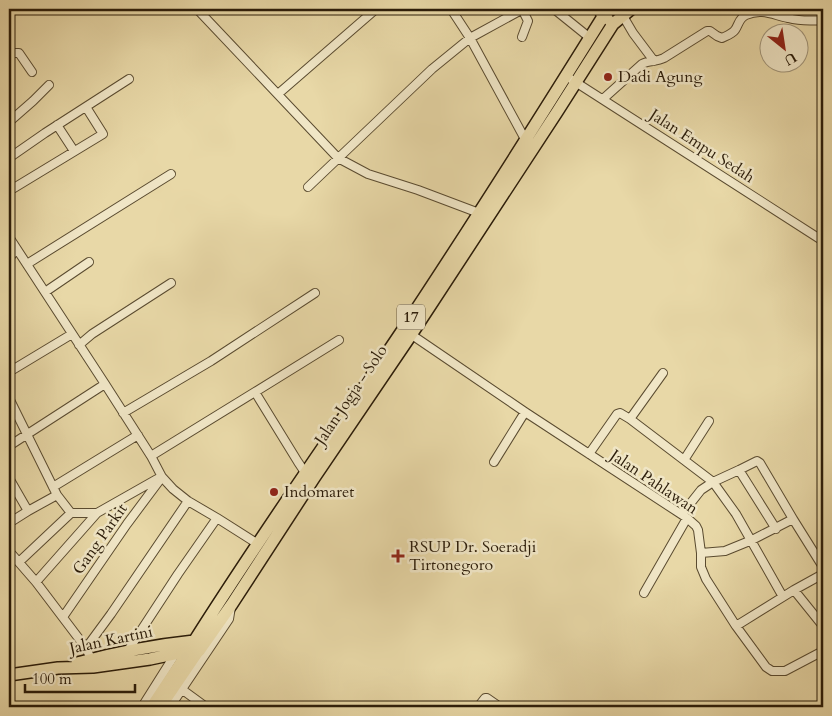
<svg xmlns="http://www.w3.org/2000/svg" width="832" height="716" viewBox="0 0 832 716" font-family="Cardo,serif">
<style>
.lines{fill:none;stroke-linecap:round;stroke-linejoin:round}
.minor-casing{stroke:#5a4b30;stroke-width:10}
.major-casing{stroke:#2b1c09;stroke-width:12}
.highway-casing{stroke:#2b1c09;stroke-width:14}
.minor{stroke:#f0e6c6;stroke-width:8}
.major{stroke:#e8d8a7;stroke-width:10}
.highway{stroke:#e8d8a7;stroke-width:11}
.poi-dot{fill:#8f2418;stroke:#f0e6c6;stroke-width:2}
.labels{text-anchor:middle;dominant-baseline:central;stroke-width:5;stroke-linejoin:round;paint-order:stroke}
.shield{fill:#f0e6c6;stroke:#665942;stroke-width:1}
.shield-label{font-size:15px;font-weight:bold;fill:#2b1c09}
.poi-label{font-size:16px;fill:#2b1c09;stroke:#f0e6c6;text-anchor:start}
.street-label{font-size:16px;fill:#2b1c09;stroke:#f0e6c6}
</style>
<rect width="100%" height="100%" fill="#e8d8a7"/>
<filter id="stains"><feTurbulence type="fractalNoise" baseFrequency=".004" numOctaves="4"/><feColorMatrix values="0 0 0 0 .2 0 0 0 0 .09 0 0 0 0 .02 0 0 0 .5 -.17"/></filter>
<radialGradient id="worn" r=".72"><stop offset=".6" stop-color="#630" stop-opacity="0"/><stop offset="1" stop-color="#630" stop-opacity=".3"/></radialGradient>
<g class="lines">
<defs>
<path id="minor" d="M 197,9 L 338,158 L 368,174 L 418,190 L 479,213
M 451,9 L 470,38 L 526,141
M 554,9 L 590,38
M 623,16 L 633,33 L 654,61
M 522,37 L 528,21 L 522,9
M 9,56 L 14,53 L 19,53 L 32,72
M 566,76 L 823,241
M 278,94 L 376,9
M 603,99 L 642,64 C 649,60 656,62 664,58 L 707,31 L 710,31 L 717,36 L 722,38 C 726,36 732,34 735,30 C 739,24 739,18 746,15 C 762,8 773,15 788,18 C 799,21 812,21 823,20
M 9,122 L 33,101 L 49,85
M 57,125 L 74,151
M 9,158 L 45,133 L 129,79
M 308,187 L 432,69 L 470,38 L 523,9
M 9,191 L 103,134 L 86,107
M 9,237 L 105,384 L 151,456 L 162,477 L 173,489 L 188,501 L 217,518 L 258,544
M 9,259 L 16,249
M 27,264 L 171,174
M 45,292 L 89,262
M 409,333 L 525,412 L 687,518 L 696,526 L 698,530 L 701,553 L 701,567 L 706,579 L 736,626 L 766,667 L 772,671 L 785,671 L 823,651
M 79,345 L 92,334 L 171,283
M 9,372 L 72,334
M 255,392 L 339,340
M 9,398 L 57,495 L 71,513 L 97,513
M 123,413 L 211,361 L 315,293
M 630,419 L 663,373
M 9,446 L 105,384
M 589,454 L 617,414 L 620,413 L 630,419 L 713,482 L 736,514 L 783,597
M 151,456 L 255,392 L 298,462 L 306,474 L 308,475
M 684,460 L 709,421
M 494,462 L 525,412
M 739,470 L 776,529
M 9,478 L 28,511
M 53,487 L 138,435
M 682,514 L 701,490 L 713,482 L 739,470 L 757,461 L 760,463 L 793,519 L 752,540 L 725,551 L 701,553
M 793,519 L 823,567
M 9,523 L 28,511 L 57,495
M 9,551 L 36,582 L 86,648 L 91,659
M 19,562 L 71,513
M 36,582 L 97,513 L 157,479
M 794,590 L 823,626
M 644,593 L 687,518
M 63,617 L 127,524 L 162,477
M 736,626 L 794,590 L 823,574
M 86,648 L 111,614 L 188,501
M 127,652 L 178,574 L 217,518
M 180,688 L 206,707
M 142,707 L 176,653
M 170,707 L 229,619 L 231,607
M 478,707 L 485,698 L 487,698 L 500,707"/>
<path id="major" d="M 597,9 L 613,24
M 151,707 L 188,651
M 161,707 L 199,651"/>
<path id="highway" d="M 188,651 C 256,542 331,437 402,331 C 471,227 538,121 604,15 L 611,9
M 77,663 C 115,653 155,645 194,641 L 199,641
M 9,675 L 58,668 L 93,667 L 150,659 L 188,651 L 199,651 L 232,604 L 314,478 L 411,335 L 557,112 L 613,24 L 631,9"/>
</defs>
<use href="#minor" class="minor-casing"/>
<use href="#major" class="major-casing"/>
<use href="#highway" class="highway-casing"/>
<use href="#minor" class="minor"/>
<use href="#major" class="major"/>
<use href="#highway" class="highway"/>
</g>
<g class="poi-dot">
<circle cx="608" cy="77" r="5"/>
<circle cx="274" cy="492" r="5"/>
<path d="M395.5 548.5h5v5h5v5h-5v5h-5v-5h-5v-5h5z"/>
</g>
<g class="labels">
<rect class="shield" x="397" y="304.5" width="28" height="25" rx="4"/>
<g class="shield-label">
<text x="411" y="317">17</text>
</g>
<g class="poi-label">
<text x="618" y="77">Dadi Agung</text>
<text x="284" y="492">Indomaret</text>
<text x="409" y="547">RSUP Dr. Soeradji<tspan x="409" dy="18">Tirtonegoro</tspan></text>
</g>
<g class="street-label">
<text transform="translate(702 146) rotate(33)">Jalan Empu Sedah</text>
<text transform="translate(351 395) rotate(-56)">Jalan Jogja - Solo</text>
<text transform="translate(654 482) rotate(34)">Jalan Pahlawan</text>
<text transform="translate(100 539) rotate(-55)">Gang Parkit</text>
<text transform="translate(111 640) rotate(-12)">Jalan Kartini</text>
</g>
</g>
<rect width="832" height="716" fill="none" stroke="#e8d8a7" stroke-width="30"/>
<rect x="10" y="10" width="812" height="696" fill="none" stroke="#2b1c09" stroke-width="2.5"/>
<rect x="15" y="15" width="802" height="686" fill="none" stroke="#2b1c09"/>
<g transform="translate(784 48) rotate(150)"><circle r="24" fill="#f0e6c6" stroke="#a1957a"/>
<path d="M0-4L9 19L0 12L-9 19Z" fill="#8f2418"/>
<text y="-8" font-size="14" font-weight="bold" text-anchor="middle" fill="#2b1c09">U</text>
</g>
<path d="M25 684v8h110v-8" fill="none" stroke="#2b1c09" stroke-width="2.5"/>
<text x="32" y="684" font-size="15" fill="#2b1c09" stroke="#f0e6c6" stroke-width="4" paint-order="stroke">100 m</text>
<rect width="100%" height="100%" filter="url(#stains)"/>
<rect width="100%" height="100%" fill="url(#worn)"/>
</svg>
